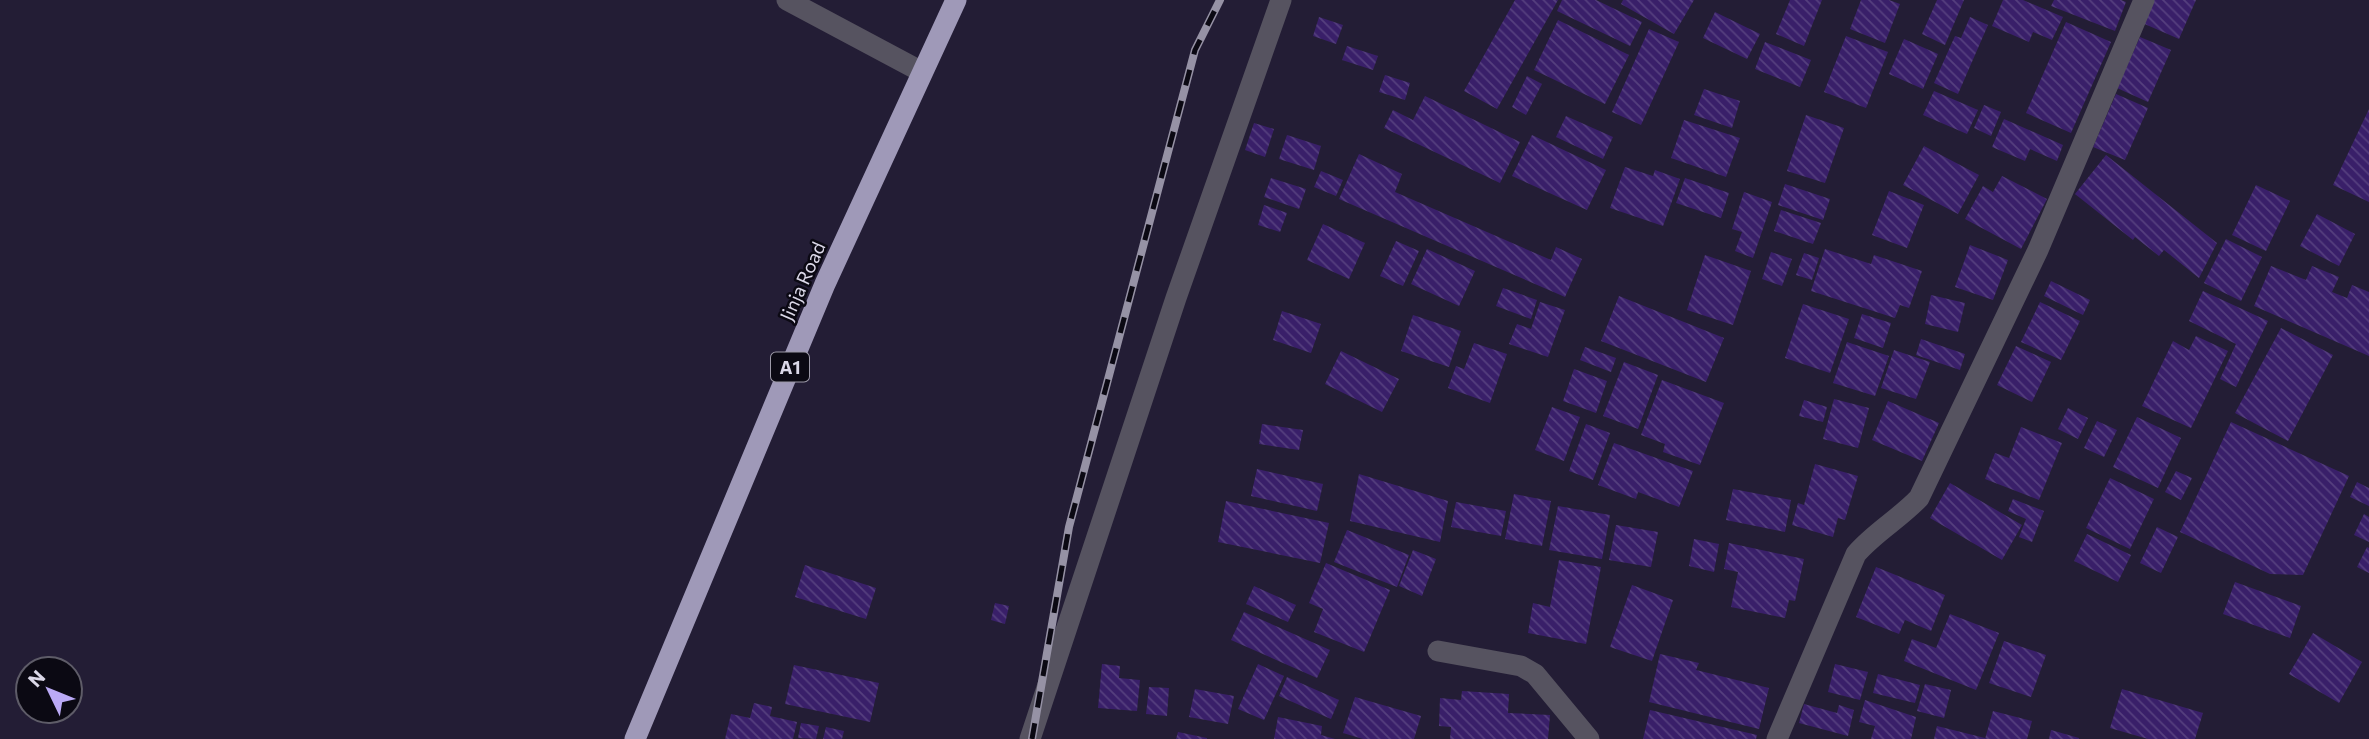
<svg xmlns="http://www.w3.org/2000/svg" width="2369" height="739" viewBox="0 0 2369 739" font-family="Commissioner,sans-serif">
<style>
.building{fill:url(#building-back-hatch)}
.lines{fill:none;stroke-linecap:round;stroke-linejoin:round}
.minor{stroke:#565360;stroke-width:21}
.highway{stroke:#9f99b8;stroke-width:21}
.rail-casing{stroke:#9692a5;stroke-width:8}
.rail{stroke:#0b0913;stroke-width:5;stroke-dasharray:16;stroke-linecap:butt}
.labels{text-anchor:middle;dominant-baseline:central;stroke-width:5;stroke-linejoin:round;paint-order:stroke}
.shield{fill:#0b0913;stroke:#9d9aa8;stroke-width:2}
.shield-label{font-size:18px;font-weight:bold;fill:#dbd8e8}
.street-label{font-size:19px;fill:#dbd8e8;stroke:#0b0913}
</style>
<defs>
<pattern id="building-back-hatch" width="6" height="6" patternUnits="userSpaceOnUse" patternTransform="scale(1.75)"><rect width="6" height="6" fill="#391f69"/><path d="M-1 5l2 2M0 0l6 6M5-1l2 2" fill="none" stroke="#553f7e"/></pattern>
</defs>
<rect width="100%" height="100%" fill="#231d35"/>
<path class="building" d="M 1515,0 L 1558,0 L 1497,109 L 1464,91 Z
M 1562,0 L 1596,0 L 1642,22 L 1630,46 L 1557,11 Z
M 1623,0 L 1694,0 L 1674,34 L 1621,4 Z
M 1790,0 L 1822,0 L 1804,46 L 1776,34 Z
M 1861,0 L 1889,0 L 1900,4 L 1885,43 L 1850,29 Z
M 1937,0 L 1964,0 L 1945,45 L 1922,34 Z
M 2003,0 L 2023,0 L 2063,17 L 2052,40 L 2033,32 L 2029,42 L 1992,26 Z
M 2054,0 L 2121,0 L 2126,2 L 2115,31 L 2051,6 Z
M 2150,0 L 2196,0 L 2179,39 L 2140,22 Z
M 1715,12 L 1760,34 L 1747,59 L 1703,38 Z
M 1319,17 L 1343,25 L 1336,44 L 1313,36 Z
M 1970,17 L 1988,25 L 1958,94 L 1934,83 L 1955,36 L 1961,38 Z
M 1558,20 L 1629,55 L 1605,104 L 1534,70 Z
M 2066,22 L 2111,42 L 2071,133 L 2026,113 Z
M 1649,29 L 1679,42 L 1641,125 L 1612,112 Z
M 1846,36 L 1888,52 L 1866,108 L 1824,92 Z
M 2140,37 L 2171,50 L 2148,102 L 2117,88 Z
M 1904,39 L 1938,54 L 1923,89 L 1889,74 Z
M 1765,42 L 1811,60 L 1800,87 L 1755,69 Z
M 1347,46 L 1378,56 L 1373,70 L 1342,60 Z
M 1385,75 L 1410,83 L 1405,100 L 1379,92 Z
M 1527,76 L 1542,84 L 1526,115 L 1512,107 Z
M 1704,89 L 1740,101 L 1732,128 L 1694,115 Z
M 1934,91 L 1978,110 L 1967,134 L 1923,115 Z
M 2116,94 L 2148,108 L 2125,160 L 2093,147 Z
M 1425,96 L 1520,142 L 1500,183 L 1384,128 L 1393,110 L 1413,120 Z
M 1984,105 L 2001,112 L 1991,136 L 1974,128 Z
M 2369,109 L 2369,202 L 2333,185 Z
M 1806,115 L 1844,128 L 1825,183 L 1787,171 Z
M 1566,116 L 1613,137 L 1603,159 L 1556,137 Z
M 2004,119 L 2063,145 L 2057,161 L 2030,149 L 2025,161 L 1992,147 Z
M 1684,120 L 1740,138 L 1726,177 L 1671,158 Z
M 1254,123 L 1274,129 L 1265,157 L 1245,150 Z
M 1287,135 L 1321,146 L 1314,170 L 1279,159 Z
M 1532,135 L 1606,170 L 1587,210 L 1512,176 Z
M 1924,146 L 1979,175 L 1958,214 L 1903,185 Z
M 1359,154 L 1402,174 L 1395,192 L 1551,260 L 1556,247 L 1582,259 L 1565,297 L 1339,199 Z
M 2106,155 L 2217,243 L 2199,278 L 2164,250 L 2159,256 L 2135,237 L 2133,240 L 2075,194 Z
M 1625,167 L 1653,176 L 1655,170 L 1680,179 L 1663,226 L 1610,208 Z
M 1321,171 L 1343,180 L 1336,196 L 1314,187 Z
M 2002,176 L 2047,199 L 2021,249 L 1965,219 L 1983,186 L 1993,192 Z
M 1271,178 L 1306,189 L 1299,209 L 1264,197 Z
M 1685,178 L 1729,193 L 1721,218 L 1676,203 Z
M 1785,184 L 1830,199 L 1823,220 L 1778,205 Z
M 2256,185 L 2290,201 L 2266,251 L 2232,235 Z
M 1889,191 L 1924,205 L 1907,248 L 1872,235 Z
M 1744,192 L 1772,202 L 1753,258 L 1735,251 L 1742,232 L 1732,229 Z
M 1264,205 L 1287,213 L 1280,232 L 1258,225 Z
M 1781,210 L 1821,223 L 1813,244 L 1774,231 Z
M 2317,214 L 2355,234 L 2339,266 L 2300,246 Z
M 1323,224 L 1365,243 L 1349,279 L 1307,260 Z
M 2226,239 L 2262,257 L 2241,301 L 2204,283 Z
M 1396,241 L 1419,251 L 1403,286 L 1380,276 Z
M 1970,245 L 2008,260 L 1993,300 L 1955,287 Z
M 1427,249 L 1475,271 L 1459,306 L 1411,284 Z
M 1825,249 L 1871,264 L 1874,255 L 1922,271 L 1909,308 L 1900,305 L 1895,318 L 1811,291 Z
M 1771,252 L 1792,259 L 1782,286 L 1762,279 Z
M 1804,253 L 1819,258 L 1812,280 L 1796,275 Z
M 1705,255 L 1751,271 L 1733,325 L 1687,310 Z
M 2271,266 L 2306,280 L 2312,266 L 2339,277 L 2332,292 L 2347,298 L 2352,285 L 2369,292 L 2369,356 L 2254,306 Z
M 2051,281 L 2090,300 L 2083,315 L 2044,296 Z
M 1503,288 L 1537,300 L 1531,319 L 1496,306 Z
M 2203,291 L 2268,321 L 2236,387 L 2220,379 L 2236,344 L 2189,321 Z
M 1931,295 L 1965,303 L 1958,332 L 1925,324 Z
M 1619,296 L 1724,338 L 1706,382 L 1601,341 Z
M 1540,302 L 1565,310 L 1548,357 L 1509,344 L 1517,324 L 1531,329 Z
M 2040,302 L 2080,321 L 2061,360 L 2021,342 Z
M 1803,304 L 1849,319 L 1830,373 L 1785,358 Z
M 1282,311 L 1321,324 L 1311,353 L 1273,340 Z
M 1862,314 L 1891,323 L 1883,348 L 1854,338 Z
M 1413,315 L 1461,331 L 1449,367 L 1401,351 Z
M 2281,328 L 2333,355 L 2288,441 L 2235,413 Z
M 2196,336 L 2228,351 L 2191,428 L 2142,406 L 2173,341 L 2189,350 Z
M 1921,339 L 1965,354 L 1960,370 L 1916,355 Z
M 1847,342 L 1889,356 L 1875,396 L 1833,383 Z
M 1474,343 L 1507,354 L 1490,403 L 1448,388 L 1456,366 L 1464,369 Z
M 2016,346 L 2051,362 L 2032,402 L 1997,385 Z
M 1585,347 L 1616,358 L 1611,372 L 1580,360 Z
M 1894,350 L 1930,362 L 1916,399 L 1881,388 Z
M 1341,351 L 1399,379 L 1382,412 L 1325,384 Z
M 1624,362 L 1658,375 L 1638,429 L 1603,416 Z
M 1574,369 L 1607,381 L 1596,413 L 1563,401 Z
M 1662,380 L 1724,403 L 1700,465 L 1663,452 L 1665,444 L 1641,435 Z
M 1834,399 L 1869,408 L 1858,448 L 1823,439 Z
M 1804,400 L 1827,407 L 1823,422 L 1799,416 Z
M 1888,401 L 1939,423 L 1922,461 L 1872,440 Z
M 1552,407 L 1580,417 L 1564,461 L 1535,450 Z
M 2068,408 L 2088,418 L 2078,439 L 2058,429 Z
M 2137,417 L 2181,438 L 2158,488 L 2113,467 Z
M 2097,421 L 2117,430 L 2104,457 L 2084,448 Z
M 2231,422 L 2349,476 L 2303,575 L 2270,574 L 2180,532 Z
M 1262,424 L 1303,430 L 1299,450 L 1259,444 Z
M 1586,424 L 1610,433 L 1593,480 L 1569,471 Z
M 2021,427 L 2062,443 L 2039,500 L 1985,479 L 1995,453 L 2009,458 Z
M 1614,443 L 1693,471 L 1679,507 L 1638,492 L 1636,499 L 1598,485 Z
M 1815,464 L 1858,476 L 1845,520 L 1838,518 L 1833,537 L 1792,525 L 1798,503 L 1804,505 Z
M 1257,469 L 1323,484 L 1317,511 L 1251,496 Z
M 2176,471 L 2192,478 L 2181,500 L 2165,492 Z
M 1359,474 L 1448,501 L 1440,542 L 1350,521 Z
M 2110,478 L 2154,499 L 2130,549 L 2086,528 Z
M 2357,482 L 2369,488 L 2369,506 L 2350,497 Z
M 1950,483 L 2022,525 L 2002,560 L 1930,518 Z
M 1733,489 L 1791,500 L 1785,532 L 1726,520 Z
M 1514,494 L 1551,501 L 1542,546 L 1505,539 Z
M 2013,499 L 2044,511 L 2032,542 L 2019,537 L 2026,519 L 2008,511 Z
M 1226,501 L 1329,523 L 1320,563 L 1218,542 Z
M 1456,502 L 1506,511 L 1501,536 L 1451,527 Z
M 1558,506 L 1610,515 L 1602,559 L 1549,550 Z
M 2364,514 L 2369,517 L 2369,542 L 2354,535 Z
M 1616,525 L 1658,532 L 1651,567 L 1609,560 Z
M 2157,527 L 2178,537 L 2161,573 L 2140,563 Z
M 1347,530 L 1409,555 L 1397,587 L 1334,562 Z
M 2087,534 L 2131,555 L 2118,582 L 2074,561 Z
M 1694,539 L 1719,544 L 1714,572 L 1689,566 Z
M 1729,543 L 1804,559 L 1795,601 L 1789,600 L 1785,618 L 1731,607 L 1738,572 L 1724,569 Z
M 2367,547 L 2369,548 L 2369,573 L 2357,567 Z
M 1413,550 L 1436,559 L 1422,596 L 1399,586 Z
M 1559,560 L 1601,567 L 1586,644 L 1528,633 L 1533,603 L 1550,607 Z
M 1326,563 L 1390,590 L 1364,652 L 1314,632 L 1323,609 L 1309,603 Z
M 805,565 L 876,588 L 866,619 L 795,597 Z
M 1876,567 L 1945,595 L 1931,631 L 1905,620 L 1899,634 L 1856,617 Z
M 2235,582 L 2301,606 L 2290,638 L 2223,614 Z
M 1632,585 L 1673,600 L 1652,661 L 1610,647 Z
M 1254,586 L 1296,605 L 1288,622 L 1246,604 Z
M 995,603 L 1009,606 L 1005,624 L 991,620 Z
M 1244,612 L 1330,650 L 1317,678 L 1231,640 Z
M 1950,614 L 1999,633 L 1976,690 L 1904,661 L 1912,639 L 1936,648 Z
M 2313,633 L 2362,662 L 2339,703 L 2289,674 Z
M 2004,641 L 2046,655 L 2031,697 L 1989,683 Z
M 1660,654 L 1699,663 L 1696,670 L 1769,688 L 1759,729 L 1649,702 Z
M 1102,664 L 1120,666 L 1119,678 L 1140,680 L 1137,711 L 1098,708 Z
M 1258,664 L 1284,676 L 1264,720 L 1238,709 Z
M 1835,664 L 1868,672 L 1860,700 L 1828,692 Z
M 794,665 L 879,683 L 870,722 L 785,704 Z
M 1878,674 L 1920,685 L 1915,703 L 1873,693 Z
M 1287,677 L 1339,700 L 1331,719 L 1279,696 Z
M 1925,684 L 1951,690 L 1944,718 L 1917,711 Z
M 1149,687 L 1169,688 L 1167,716 L 1146,714 Z
M 1195,689 L 1234,696 L 1228,724 L 1189,717 Z
M 2122,689 L 2203,713 L 2195,739 L 2148,739 L 2110,728 Z
M 1462,691 L 1509,694 L 1508,713 L 1550,715 L 1548,739 L 1450,739 L 1451,727 L 1439,726 L 1440,698 L 1461,700 Z
M 1355,697 L 1421,716 L 1414,739 L 1363,739 L 1343,733 Z
M 1865,700 L 1916,717 L 1911,739 L 1871,739 L 1875,726 L 1859,722 Z
M 754,703 L 772,707 L 770,716 L 797,722 L 793,739 L 725,739 L 731,714 L 750,718 Z
M 1804,704 L 1837,713 L 1839,705 L 1854,710 L 1848,736 L 1799,723 Z
M 1650,710 L 1757,735 L 1756,739 L 1643,739 Z
M 1993,711 L 2032,721 L 2027,739 L 1985,739 Z
M 1278,717 L 1322,726 L 1321,735 L 1335,739 L 1274,739 Z
M 801,723 L 819,726 L 816,739 L 798,738 Z
M 1937,726 L 1985,738 L 1985,739 L 1934,739 Z
M 826,727 L 844,731 L 842,739 L 823,739 Z
M 2051,730 L 2079,738 L 2079,739 L 2049,739 Z
M 1178,732 L 1207,738 L 1207,739 L 1176,739 Z"/>
<g class="lines">
<path class="minor" d="M 787,0 L 922,72
M 1438,651 L 1521,666 L 1535,674 L 1589,739
M 1030,739 L 1176,298 L 1281,0
M 1777,739 L 1856,554 C 1875,532 1899,519 1919,498 L 2038,250 L 2144,0"/>
<path class="highway" d="M 635,739 L 825,284 L 956,0"/>
<defs>
<path id="rail" d="M 1032,739 L 1069,527 L 1195,50 L 1220,0"/>
</defs>
<use href="#rail" class="rail-casing"/>
<use href="#rail" class="rail"/>
</g>
<g class="labels">
<rect class="shield" x="771" y="352.5" width="38" height="29" rx="5"/>
<g class="shield-label">
<text x="790" y="367">A1</text>
</g>
<g class="street-label">
<text transform="translate(802 281) rotate(-66)">Jinja Road</text>
</g>
</g>
<g transform="translate(49 690) rotate(313)"><circle r="33" fill="#0b0913" stroke="#5e5c68" stroke-width="2"/>
<path d="M0-5L12 26L0 18L-12 26Z" fill="#bbaaf6"/>
<text y="-10" font-size="19" font-weight="bold" text-anchor="middle" fill="#dbd8e8">N</text>
</g>
</svg>
